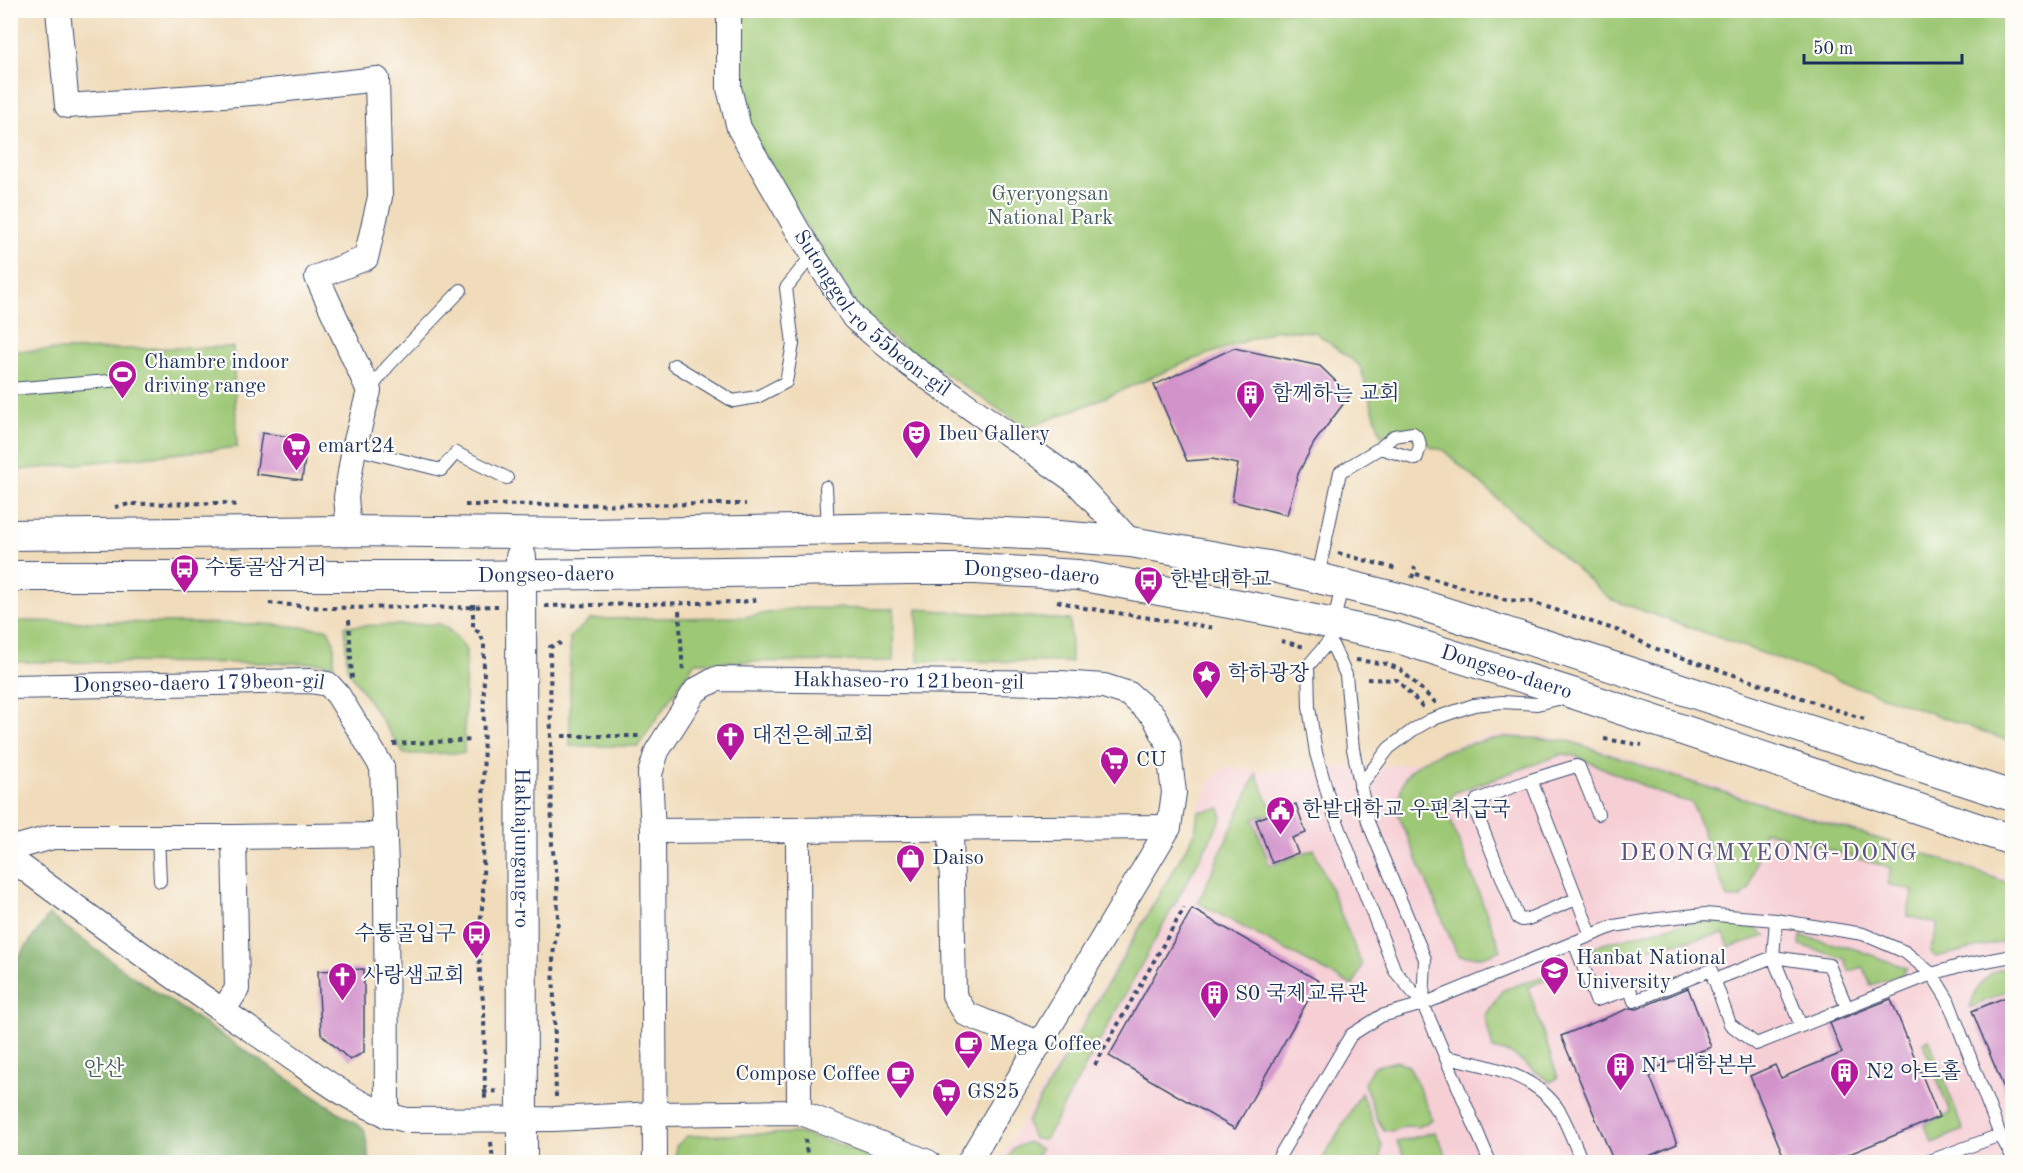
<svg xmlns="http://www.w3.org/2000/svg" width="2023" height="1173" viewBox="0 0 2023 1173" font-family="'Old Standard TT','Noto Serif KR',serif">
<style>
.built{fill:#f6cfd5}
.green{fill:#9dc875;stroke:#5c7c6a;stroke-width:1.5}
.forest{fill:#7eac66;stroke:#4c6e62;stroke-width:1.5}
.building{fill:#d292ca}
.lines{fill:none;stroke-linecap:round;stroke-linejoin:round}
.service-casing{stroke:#3b496c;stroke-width:14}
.minor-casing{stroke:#3b496c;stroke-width:26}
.tertiary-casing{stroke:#3b496c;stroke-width:32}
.path{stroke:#3b496c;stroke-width:4;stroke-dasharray:4.5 4.5;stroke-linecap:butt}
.service{stroke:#fff;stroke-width:12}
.minor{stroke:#fff;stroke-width:24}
.tertiary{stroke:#fff;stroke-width:30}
.labels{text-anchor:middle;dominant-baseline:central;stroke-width:4.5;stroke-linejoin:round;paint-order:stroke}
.park-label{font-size:21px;fill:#425d65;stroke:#fdfcf7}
.street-label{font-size:21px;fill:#1b2f5e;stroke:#fdfcf7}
.poi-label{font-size:21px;fill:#1b2f5e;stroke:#fdfcf7;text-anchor:start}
.quarter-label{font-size:24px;letter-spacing:1.5px;fill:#5b5284;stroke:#fdfcf7}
</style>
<rect width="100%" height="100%" fill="#fdfcf7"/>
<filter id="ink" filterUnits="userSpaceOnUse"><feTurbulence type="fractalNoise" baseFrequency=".0167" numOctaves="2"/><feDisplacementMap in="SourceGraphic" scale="12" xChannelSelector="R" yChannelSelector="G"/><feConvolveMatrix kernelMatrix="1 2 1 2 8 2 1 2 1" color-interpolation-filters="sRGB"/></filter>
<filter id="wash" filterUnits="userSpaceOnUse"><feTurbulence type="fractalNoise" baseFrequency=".008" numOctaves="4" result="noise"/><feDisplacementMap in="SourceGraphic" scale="24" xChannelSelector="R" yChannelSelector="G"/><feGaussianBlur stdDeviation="1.35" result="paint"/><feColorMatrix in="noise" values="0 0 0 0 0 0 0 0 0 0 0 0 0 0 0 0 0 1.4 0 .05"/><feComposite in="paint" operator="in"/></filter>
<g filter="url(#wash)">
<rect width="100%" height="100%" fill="#f0dbba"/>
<path class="built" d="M 1504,734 L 1566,738 L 2012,880 L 2012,1162 L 998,1162 L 1194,833 L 1197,811 L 1211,780 L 1225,767 L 1262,771 L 1413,764 L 1443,749 L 1474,739 Z"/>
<path class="green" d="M 719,11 L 2012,11 L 2012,742 L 1610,599 L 1443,450 L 1430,447 L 1416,429 L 1393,432 L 1381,436 L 1360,366 L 1315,332 L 1276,330 L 1192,360 L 1087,405 L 1027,428 L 899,343 L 860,312 L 745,126 Z
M 233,347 L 237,447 L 11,471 L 10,351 Z
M 796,608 L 894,609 L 893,661 L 695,662 L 638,746 L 570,746 L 570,637 L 591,619 L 745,617 Z
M 917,609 L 1070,620 L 1071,662 L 918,661 Z
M 11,621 L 262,624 L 328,629 L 334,643 L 334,665 L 323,663 L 11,662 Z
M 440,624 C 452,631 460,639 466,651 L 464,753 L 404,754 L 347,668 L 345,626 Z
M 1505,737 L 1566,740 L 1697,784 L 1909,848 L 2012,884 L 2012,940 L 1936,957 L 1930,952 L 1938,924 L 1907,916 L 1913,891 L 1887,884 L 1891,868 L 1764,831 L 1750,888 L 1741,898 L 1727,898 L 1692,803 L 1665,795 L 1575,756 L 1563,754 L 1454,793 L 1446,809 L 1501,950 L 1482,957 L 1458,956 L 1397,812 C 1399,801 1400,789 1404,780 C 1419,751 1476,742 1505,737 Z
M 1256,774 L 1273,812 L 1253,819 L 1270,866 L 1314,849 L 1362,965 L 1353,986 L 1198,903 Z
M 1220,808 L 1222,818 L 1045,1140 L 1033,1139 L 1027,1122 L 1195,833 L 1198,812 Z
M 1720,920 C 1741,922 1749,922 1766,936 L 1729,947 L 1724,934 L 1636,950 L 1604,961 L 1596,959 L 1593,951 L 1596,946 L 1676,925 Z
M 1801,936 L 1855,949 L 1907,968 L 1901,975 L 1871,985 L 1863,967 L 1849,971 L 1845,959 L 1800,945 Z
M 2012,966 L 2012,989 L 1970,1008 C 1976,983 1987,971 2012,966 Z
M 1559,971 L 1560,975 L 1528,987 L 1558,1078 L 1550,1082 L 1512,1054 L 1493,1049 L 1485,1016 L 1503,990 Z
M 1929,1039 L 1963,1130 L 1932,1143 L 1925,1125 L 1950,1113 L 1923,1042 Z
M 1397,1061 L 1409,1066 L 1430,1112 L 1432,1120 L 1418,1127 L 1406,1126 L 1392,1131 L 1384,1130 L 1377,1119 L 1364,1083 L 1373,1067 Z
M 1361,1093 L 1382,1145 L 1380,1160 L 1321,1162 Z
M 1435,1132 L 1450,1162 L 1406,1162 L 1397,1142 Z
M 797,1133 L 835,1143 L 886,1162 L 675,1162 L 676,1146 L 687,1136 Z
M 1028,1142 L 1041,1149 L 1033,1162 L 1006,1162 L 1014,1148 Z"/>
<path class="forest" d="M 49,915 L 135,978 L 364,1129 L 370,1162 L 11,1162 L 11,967 Z"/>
<g id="blocks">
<path class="building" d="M 1234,348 L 1320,366 L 1350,395 L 1314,443 L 1298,474 L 1287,515 L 1232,501 L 1238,464 L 1212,459 L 1187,461 L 1154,385 Z
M 262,433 L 300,438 L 299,444 L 307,445 L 302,480 L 256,474 Z
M 1296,804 L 1306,833 L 1292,838 L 1298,853 L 1272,863 L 1256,820 Z
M 1192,909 L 1319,981 L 1235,1129 L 1109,1056 Z
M 364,969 L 364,1052 L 350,1060 L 321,1034 L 318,971 Z
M 1688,988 L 1711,1047 L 1648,1071 L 1677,1144 L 1635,1162 L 1614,1162 L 1561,1036 L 1630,1008 L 1637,1009 Z
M 2013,994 L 2013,1108 L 2012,1108 L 1972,1011 Z
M 1891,999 L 1939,1117 L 1830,1162 L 1786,1162 L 1750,1076 L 1775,1065 L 1781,1078 L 1842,1053 L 1830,1023 Z"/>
</g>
</g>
<g filter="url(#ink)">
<use href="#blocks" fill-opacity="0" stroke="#3b496c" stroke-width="1.5"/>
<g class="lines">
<defs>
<path id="service" d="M 674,365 L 733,401 L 757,397 L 786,382 L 793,344 L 786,288 L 813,254
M 10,389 L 121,380
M 369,391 L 388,366 L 461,290
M 354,448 L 441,470 L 456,453 L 507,478
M 826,487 L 828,529
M 1318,577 L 1340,472 L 1380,448 L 1394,436 L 1413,433 C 1423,441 1420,448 1416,459 L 1380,448
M 1342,585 L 1330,640 L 1308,666 L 1309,707 L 1316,753 L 1331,806 L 1395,971 L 1423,1004 L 1490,1162
M 1330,640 L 1346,675 L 1353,749 L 1368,822 L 1425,959 L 1423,1004
M 1531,780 L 1477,800 L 1474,807 L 1518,918 L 1522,920 L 1528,919 L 1576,899
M 1360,786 L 1389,748 L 1413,730 L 1430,720 L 1474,705 L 1502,702 L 1537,704 L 1562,698
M 158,837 L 160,881
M 1776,920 L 1773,957 L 1829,965 L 1847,1008
M 1591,935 L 1531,780 L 1576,766 L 1579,767 L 1598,814
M 1574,942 L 1596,1000 L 1630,989 L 1634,1001 L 1711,970 L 1730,1024 L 1756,1044 L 1932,974 L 1959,966 L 2012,956
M 1714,980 L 1773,957 L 1801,1026
M 1446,1057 C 1486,1065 1537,1074 1560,1112 C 1569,1128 1575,1145 1582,1162
M 1276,1162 L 1351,1035 L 1381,1016 L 1423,1004 L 1614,926 L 1658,919 L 1705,914 L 1776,920 L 1863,934 L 1905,952 L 1932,974 L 1948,1000 L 2000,1135 L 2012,1156
M 1927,1162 L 2000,1135"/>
<g id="minor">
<path d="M 58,10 L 67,106 L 252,93 L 377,79 L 380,197 L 366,258 L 317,277 L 369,391 L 354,448 L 346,497 L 349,531"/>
<path id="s1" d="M 729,10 L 729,88 L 739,128 L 798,231 L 854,318 L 910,365 L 1076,482 L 1131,542"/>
<path id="s2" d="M 10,687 L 310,681 L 328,684 L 338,695 L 382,767 L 386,867 L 387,1116"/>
<path d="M 951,829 L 954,995 L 966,1014 L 1041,1044"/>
<path d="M 798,830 L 799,1112"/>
<path d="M 653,831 L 1169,827"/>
<path d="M 10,849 L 53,837 L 234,837 L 385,835"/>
<path d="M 10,858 C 97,923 185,986 275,1046 C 316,1074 357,1109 406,1120 L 554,1119 L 656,1114 L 799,1112 L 928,1162"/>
<path d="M 223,1011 L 237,989 L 234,837"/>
<path id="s3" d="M 655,1162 L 653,831 L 650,774 L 657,751 L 696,690 L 716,679 L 1060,683 L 1104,686 L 1129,694 L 1154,716 L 1168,744 L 1174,793 L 1169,827 L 969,1162"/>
</g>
<g id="tertiary">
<path d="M 10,535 L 349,531 L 587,534 L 909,528 L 1046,535 L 1131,542 L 1274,567 L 1406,600 L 2012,796"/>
<path id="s4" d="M 521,557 L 522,1162"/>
<path id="s5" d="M 10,576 L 473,576 L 908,569 L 975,569 L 1078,575 L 1267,610 L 1395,637 L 1575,694 L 2012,840"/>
</g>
</defs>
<use href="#service" class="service-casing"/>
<use href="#minor" class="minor-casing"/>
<use href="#tertiary" class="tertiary-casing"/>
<path class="path" d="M 465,505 L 746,504
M 115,507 L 130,504 L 224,503 L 236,505
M 1338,553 L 1397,569
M 1416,574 L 1507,600 L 1532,602 L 1619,631 L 1654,648 L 1864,719
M 1412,578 L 1415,567
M 1057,601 L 1085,608 L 1215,628
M 269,603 L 323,608 L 431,607 C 453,609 476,606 498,606
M 473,604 L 473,628 L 480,633 L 484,643 L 483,899 L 479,934 L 480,978 L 484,1008 L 485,1099
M 545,606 L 742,602 L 759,599
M 679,611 L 683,673
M 349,620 L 352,679
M 1281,641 L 1305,647
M 1356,660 L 1387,664 L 1401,670 L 1436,703
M 1367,679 L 1397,680 L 1423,707
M 562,736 L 642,736
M 1604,739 L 1642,745
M 393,744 L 474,740
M 1095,1065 L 1184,908
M 483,1092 L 499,1091
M 556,1097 L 553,955 L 558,923 L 557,877 L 552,845 L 550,647 L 561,643
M 805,1139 L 808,1162
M 491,1142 L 493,1162"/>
<use href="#service" class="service"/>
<use href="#minor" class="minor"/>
<use href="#tertiary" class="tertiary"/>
</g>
</g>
<defs>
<symbol id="stadium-pin" viewBox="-11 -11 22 30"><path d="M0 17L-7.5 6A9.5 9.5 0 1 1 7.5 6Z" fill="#b5179e" stroke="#fdfcf7"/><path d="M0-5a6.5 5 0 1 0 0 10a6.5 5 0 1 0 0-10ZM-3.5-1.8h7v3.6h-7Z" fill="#fff"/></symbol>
<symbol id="building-pin" viewBox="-11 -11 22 30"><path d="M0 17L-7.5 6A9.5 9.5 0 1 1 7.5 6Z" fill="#b5179e" stroke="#fdfcf7"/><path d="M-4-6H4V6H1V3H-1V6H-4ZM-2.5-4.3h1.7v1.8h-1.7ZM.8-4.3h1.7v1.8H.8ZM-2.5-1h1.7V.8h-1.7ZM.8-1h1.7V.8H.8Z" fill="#fff"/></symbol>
<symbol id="theatre-pin" viewBox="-11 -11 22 30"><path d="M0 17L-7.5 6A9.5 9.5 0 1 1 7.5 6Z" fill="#b5179e" stroke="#fdfcf7"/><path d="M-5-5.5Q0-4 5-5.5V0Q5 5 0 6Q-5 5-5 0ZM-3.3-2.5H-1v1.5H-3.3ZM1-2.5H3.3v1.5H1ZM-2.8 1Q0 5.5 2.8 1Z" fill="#fff"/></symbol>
<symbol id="supermarket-pin" viewBox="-11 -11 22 30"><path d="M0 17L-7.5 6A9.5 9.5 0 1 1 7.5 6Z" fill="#b5179e" stroke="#fdfcf7"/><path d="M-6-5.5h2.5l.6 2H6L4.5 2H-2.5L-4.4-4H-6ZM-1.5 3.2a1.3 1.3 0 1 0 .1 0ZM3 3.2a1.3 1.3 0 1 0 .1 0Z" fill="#fff"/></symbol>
<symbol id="bus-pin" viewBox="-11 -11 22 30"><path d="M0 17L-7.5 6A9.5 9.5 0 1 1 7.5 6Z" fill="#b5179e" stroke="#fdfcf7"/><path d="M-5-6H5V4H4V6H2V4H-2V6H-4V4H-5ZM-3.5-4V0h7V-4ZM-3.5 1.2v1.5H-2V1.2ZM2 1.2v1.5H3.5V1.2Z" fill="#fff"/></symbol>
<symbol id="sight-pin" viewBox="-11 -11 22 30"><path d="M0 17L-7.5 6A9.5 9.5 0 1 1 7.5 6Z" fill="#b5179e" stroke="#fdfcf7"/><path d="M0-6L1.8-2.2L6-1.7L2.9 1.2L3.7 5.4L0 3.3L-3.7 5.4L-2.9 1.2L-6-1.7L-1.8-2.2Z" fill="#fff"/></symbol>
<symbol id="church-pin" viewBox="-11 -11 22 30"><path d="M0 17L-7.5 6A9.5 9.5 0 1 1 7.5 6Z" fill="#b5179e" stroke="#fdfcf7"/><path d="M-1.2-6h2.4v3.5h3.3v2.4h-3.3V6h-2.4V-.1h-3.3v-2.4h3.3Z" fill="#fff"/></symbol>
<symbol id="civic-pin" viewBox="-11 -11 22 30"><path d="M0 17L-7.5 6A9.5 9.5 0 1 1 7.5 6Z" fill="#b5179e" stroke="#fdfcf7"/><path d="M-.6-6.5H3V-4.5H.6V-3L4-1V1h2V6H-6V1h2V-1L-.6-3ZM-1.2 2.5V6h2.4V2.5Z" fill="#fff"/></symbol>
<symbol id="shop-pin" viewBox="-11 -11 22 30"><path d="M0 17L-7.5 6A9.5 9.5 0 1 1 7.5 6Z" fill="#b5179e" stroke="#fdfcf7"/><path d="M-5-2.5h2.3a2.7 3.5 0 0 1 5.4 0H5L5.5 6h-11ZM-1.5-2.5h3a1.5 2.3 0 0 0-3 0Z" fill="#fff"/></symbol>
<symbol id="university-pin" viewBox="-11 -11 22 30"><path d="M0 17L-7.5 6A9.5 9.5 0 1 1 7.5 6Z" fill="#b5179e" stroke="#fdfcf7"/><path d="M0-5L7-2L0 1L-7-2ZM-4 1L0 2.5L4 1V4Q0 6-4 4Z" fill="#fff"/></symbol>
<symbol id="cafe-pin" viewBox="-11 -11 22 30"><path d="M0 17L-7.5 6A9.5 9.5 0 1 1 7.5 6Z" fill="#b5179e" stroke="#fdfcf7"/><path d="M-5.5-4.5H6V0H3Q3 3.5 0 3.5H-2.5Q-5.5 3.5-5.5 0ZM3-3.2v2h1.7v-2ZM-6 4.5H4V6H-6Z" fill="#fff"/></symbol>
</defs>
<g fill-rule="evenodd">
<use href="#stadium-pin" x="106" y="358" width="33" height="45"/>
<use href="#building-pin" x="1234" y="378" width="33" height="45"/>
<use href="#theatre-pin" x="900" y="418" width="33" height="45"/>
<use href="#supermarket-pin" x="280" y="430" width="33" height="45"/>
<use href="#bus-pin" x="168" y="552" width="33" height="45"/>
<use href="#bus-pin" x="1132" y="564" width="33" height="45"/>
<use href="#sight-pin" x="1190" y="658" width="33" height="45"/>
<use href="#church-pin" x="714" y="720" width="33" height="45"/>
<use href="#supermarket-pin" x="1098" y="744" width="33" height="45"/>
<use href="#civic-pin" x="1264" y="794" width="33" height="45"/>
<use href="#shop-pin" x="894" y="842" width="33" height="45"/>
<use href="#bus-pin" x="460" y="918" width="33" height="45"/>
<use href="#university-pin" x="1538" y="954" width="33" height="45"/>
<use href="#church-pin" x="326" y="960" width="33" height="45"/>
<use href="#building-pin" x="1198" y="978" width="33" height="45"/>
<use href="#cafe-pin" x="952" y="1028" width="33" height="45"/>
<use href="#building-pin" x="1604" y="1050" width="33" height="45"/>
<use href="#building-pin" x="1828" y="1056" width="33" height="45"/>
<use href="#cafe-pin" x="884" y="1058" width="33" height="45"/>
<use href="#supermarket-pin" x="930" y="1076" width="33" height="45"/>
</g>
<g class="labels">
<g class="park-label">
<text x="1050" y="194">Gyeryongsan<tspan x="1050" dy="24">National Park</tspan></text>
<text x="104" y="1069">안산</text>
</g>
<g class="street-label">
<text stroke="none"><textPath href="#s1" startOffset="350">Sutonggol-ro 55beon-gil</textPath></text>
<text stroke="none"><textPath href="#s5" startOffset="536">Dongseo-daero</textPath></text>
<text stroke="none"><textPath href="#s5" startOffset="1022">Dongseo-daero</textPath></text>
<text stroke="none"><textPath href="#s5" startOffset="1508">Dongseo-daero</textPath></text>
<text stroke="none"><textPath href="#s3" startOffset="700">Hakhaseo-ro 121beon-gil</textPath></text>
<text stroke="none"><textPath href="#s2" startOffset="189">Dongseo-daero 179beon-gil</textPath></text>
<text stroke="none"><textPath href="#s4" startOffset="291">Hakhajungang-ro</textPath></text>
</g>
<g class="poi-label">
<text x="144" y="362">Chambre indoor<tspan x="144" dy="24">driving range</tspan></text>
<text x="1272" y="394">함께하는 교회</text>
<text x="938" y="434">Ibeu Gallery</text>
<text x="318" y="446">emart24</text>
<text x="205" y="568">수통골삼거리</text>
<text x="1170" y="580">한밭대학교</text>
<text x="1228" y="674">학하광장</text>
<text x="752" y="736">대전은혜교회</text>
<text x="1136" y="760">CU</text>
<text x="1302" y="810">한밭대학교 우편취급국</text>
<text x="932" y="858">Daiso</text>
<text x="456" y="934" text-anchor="end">수통골입구</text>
<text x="1576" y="958">Hanbat National<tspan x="1576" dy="24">University</tspan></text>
<text x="363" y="976">사랑샘교회</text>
<text x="1235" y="994">S0 국제교류관</text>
<text x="989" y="1044">Mega Coffee</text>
<text x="1641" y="1066">N1 대학본부</text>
<text x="1866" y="1072">N2 아트홀</text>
<text x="880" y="1074" text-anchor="end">Compose Coffee</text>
<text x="967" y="1092">GS25</text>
</g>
<g class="quarter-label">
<text x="1769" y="854">DEONGMYEONG-DONG</text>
</g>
</g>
<rect width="2023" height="1173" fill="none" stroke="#fdfcf7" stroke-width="36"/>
<path d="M1804 54v9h158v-9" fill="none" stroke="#1b2f5e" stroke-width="3"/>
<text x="1813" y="54" font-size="18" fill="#1b2f5e" stroke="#fdfcf7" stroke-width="4.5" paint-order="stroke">50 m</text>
</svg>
